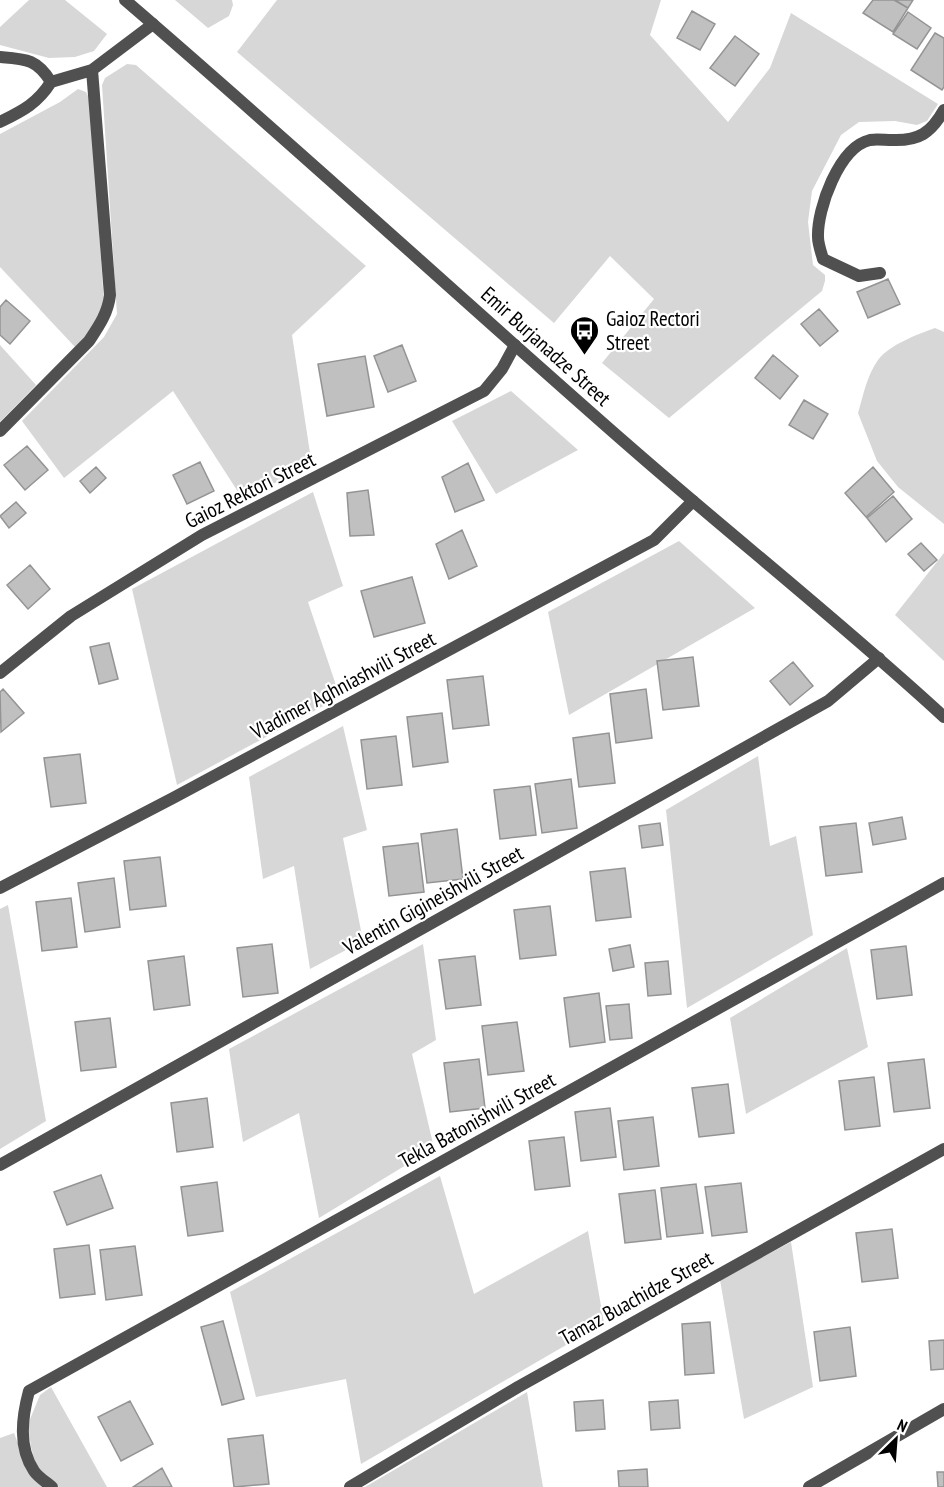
<svg xmlns="http://www.w3.org/2000/svg" width="944" height="1487" viewBox="0 0 944 1487" font-family="'PT Sans Narrow',sans-serif">
<style>
.green{fill:#d7d7d7}
.building{fill:#c0c0c0;stroke:#949494;stroke-width:1.5}
.lines{fill:none;stroke-linecap:round;stroke-linejoin:round}
.minor{stroke:#505050;stroke-width:12}
.tertiary{stroke:#505050;stroke-width:12}
.labels{text-anchor:middle;dominant-baseline:central;stroke-width:4.5;stroke-linejoin:round;paint-order:stroke}
.poi-label{font-size:21px;fill:#000;stroke:#fff;text-anchor:start}
.street-label{font-size:21px;fill:#000;stroke:#fff}
</style>
<rect width="100%" height="100%" fill="#fff"/>
<path class="green" d="M 29,0 L 65,0 L 107,34 L 94,51 L 75,57 L 49,58 L 0,45 L 0,27 Z
M 175,0 L 232,0 L 233,5 L 229,16 L 208,28 Z
M 277,0 L 661,0 L 650,35 L 728,122 L 770,68 L 791,13 L 938,104 L 927,121 L 917,125 L 895,121 L 859,122 L 841,135 L 812,191 L 808,222 L 813,265 L 825,275 L 825,281 L 822,291 L 669,418 L 602,363 L 654,299 L 610,256 L 554,323 L 237,52 Z
M 127,64 L 136,65 L 366,266 L 292,335 L 312,466 L 242,498 L 173,391 L 64,478 L 22,421 L 104,337 L 117,314 L 102,85 L 105,78 Z
M 78,89 L 86,92 L 90,100 L 104,303 L 91,330 L 75,347 L 0,267 L 0,134 L 60,102 Z
M 935,328 L 944,332 L 944,524 L 898,487 L 877,461 L 858,413 C 863,396 867,375 878,360 C 889,345 918,334 935,328 Z
M 0,345 L 36,385 L 0,422 Z
M 511,391 L 578,450 L 496,494 L 452,421 Z
M 313,492 L 343,586 L 308,602 L 340,697 L 177,785 L 132,589 Z
M 679,541 L 755,608 L 569,715 L 548,612 Z
M 944,553 L 944,661 L 895,615 Z
M 343,726 L 367,830 L 343,838 L 363,941 L 310,969 L 294,866 L 263,879 L 249,777 Z
M 758,756 L 770,846 L 796,836 L 813,935 L 687,1008 L 666,810 Z
M 8,905 L 46,1121 L 0,1149 L 0,909 Z
M 423,944 L 436,1040 L 412,1054 L 434,1148 L 319,1218 L 299,1113 L 243,1142 L 229,1049 Z
M 847,948 L 868,1047 L 746,1114 L 730,1018 Z
M 440,1176 L 474,1294 L 588,1231 L 604,1323 L 361,1464 L 346,1379 L 256,1397 L 230,1292 Z
M 791,1242 L 813,1387 L 744,1419 L 720,1280 Z
M 51,1387 L 107,1487 L 59,1487 L 36,1466 L 31,1447 L 28,1424 L 40,1395 Z
M 527,1392 L 543,1487 L 365,1487 Z
M 14,1433 L 29,1473 L 42,1487 L 0,1487 L 0,1438 Z"/>
<path class="building" d="M 873,0 L 894,0 L 908,8 L 893,32 L 863,13 Z
M 895,0 L 913,0 L 908,8 Z
M 692,11 L 715,24 L 700,50 L 677,38 Z
M 908,12 L 931,28 L 917,49 L 893,34 Z
M 935,33 L 944,38 L 944,87 L 942,90 L 911,70 Z
M 735,36 L 759,54 L 735,86 L 710,68 Z
M 888,279 L 900,304 L 868,318 L 857,292 Z
M 6,300 L 30,321 L 10,344 L 0,335 L 0,307 Z
M 819,309 L 838,331 L 820,346 L 801,324 Z
M 402,345 L 416,381 L 388,392 L 374,356 Z
M 773,355 L 798,376 L 780,399 L 755,378 Z
M 365,356 L 374,407 L 327,416 L 318,364 Z
M 804,400 L 828,414 L 813,439 L 789,425 Z
M 27,446 L 48,470 L 25,490 L 4,465 Z
M 200,462 L 214,491 L 187,504 L 173,475 Z
M 468,463 L 484,500 L 455,512 L 442,477 Z
M 96,467 L 106,478 L 90,493 L 80,481 Z
M 873,467 L 894,492 L 866,517 L 845,493 Z
M 368,490 L 374,535 L 350,536 L 347,493 Z
M 893,496 L 912,519 L 886,542 L 867,518 Z
M 16,502 L 26,513 L 9,528 L 0,516 Z
M 462,530 L 477,566 L 449,579 L 436,544 Z
M 921,543 L 937,560 L 924,571 L 908,554 Z
M 30,565 L 50,589 L 28,609 L 7,585 Z
M 412,577 L 425,623 L 374,637 L 361,591 Z
M 109,643 L 118,679 L 99,684 L 90,647 Z
M 693,657 L 699,706 L 663,710 L 657,661 Z
M 793,662 L 813,686 L 790,705 L 770,681 Z
M 483,676 L 489,725 L 453,729 L 447,680 Z
M 3,689 L 24,713 L 1,732 L 0,692 Z
M 646,689 L 652,738 L 616,743 L 610,694 Z
M 442,713 L 448,762 L 413,767 L 407,717 Z
M 609,733 L 615,783 L 579,787 L 573,738 Z
M 396,736 L 402,785 L 367,789 L 361,740 Z
M 80,754 L 86,803 L 51,807 L 44,758 Z
M 571,779 L 577,828 L 542,833 L 535,784 Z
M 530,786 L 536,835 L 500,839 L 494,790 Z
M 902,817 L 906,839 L 873,845 L 869,823 Z
M 660,823 L 663,845 L 642,848 L 639,826 Z
M 856,823 L 862,872 L 826,876 L 820,827 Z
M 457,829 L 463,879 L 427,883 L 421,834 Z
M 418,843 L 424,892 L 389,896 L 383,847 Z
M 160,857 L 166,906 L 130,910 L 124,861 Z
M 625,868 L 631,917 L 596,921 L 590,872 Z
M 114,878 L 120,927 L 85,932 L 78,883 Z
M 71,898 L 77,947 L 42,951 L 36,902 Z
M 550,906 L 556,955 L 520,959 L 514,910 Z
M 272,944 L 278,993 L 243,997 L 237,948 Z
M 630,945 L 634,967 L 613,971 L 609,949 Z
M 906,946 L 912,995 L 877,999 L 871,950 Z
M 184,956 L 190,1005 L 154,1010 L 148,961 Z
M 475,956 L 481,1005 L 446,1009 L 439,960 Z
M 668,961 L 671,994 L 648,996 L 645,963 Z
M 599,993 L 605,1042 L 570,1047 L 564,998 Z
M 629,1004 L 632,1038 L 610,1040 L 606,1006 Z
M 110,1018 L 116,1067 L 81,1071 L 75,1022 Z
M 517,1022 L 524,1071 L 488,1075 L 482,1026 Z
M 479,1059 L 485,1108 L 450,1112 L 444,1063 Z
M 924,1059 L 930,1108 L 894,1112 L 888,1063 Z
M 874,1077 L 880,1126 L 845,1130 L 839,1081 Z
M 728,1084 L 734,1133 L 699,1137 L 692,1088 Z
M 207,1098 L 213,1147 L 177,1152 L 171,1103 Z
M 610,1108 L 616,1157 L 581,1161 L 575,1112 Z
M 653,1117 L 659,1166 L 624,1170 L 618,1121 Z
M 564,1137 L 570,1186 L 535,1190 L 529,1141 Z
M 101,1175 L 113,1208 L 67,1225 L 54,1192 Z
M 217,1182 L 223,1231 L 188,1236 L 181,1187 Z
M 741,1183 L 747,1232 L 712,1236 L 705,1187 Z
M 696,1184 L 703,1233 L 667,1237 L 661,1188 Z
M 655,1190 L 661,1239 L 625,1243 L 619,1194 Z
M 892,1229 L 898,1278 L 862,1282 L 856,1233 Z
M 89,1245 L 95,1294 L 60,1298 L 54,1249 Z
M 135,1246 L 142,1295 L 106,1300 L 100,1250 Z
M 223,1321 L 244,1399 L 222,1405 L 201,1327 Z
M 710,1322 L 714,1373 L 685,1375 L 682,1324 Z
M 850,1327 L 856,1376 L 820,1381 L 814,1332 Z
M 944,1340 L 944,1369 L 931,1370 L 929,1341 Z
M 603,1400 L 605,1429 L 576,1431 L 574,1402 Z
M 678,1400 L 680,1428 L 651,1430 L 649,1402 Z
M 130,1401 L 153,1444 L 121,1461 L 98,1417 Z
M 263,1435 L 269,1484 L 234,1487 L 228,1439 Z
M 162,1468 L 172,1487 L 133,1487 Z
M 647,1469 L 648,1487 L 619,1487 L 618,1471 Z
M 937,1472 L 944,1472 L 944,1487 L 938,1487 Z"/>
<g class="lines">
<path class="minor" d="M 0,57 C 26,59 37,59 51,82
M 0,122 C 22,111 37,104 51,82 L 92,70 L 153,24
M 880,273 L 859,276 L 823,259 C 821,252 818,244 818,237 C 817,209 839,147 870,140 C 876,139 885,140 892,140 C 919,141 931,133 944,110
M 0,431 L 89,341 C 99,326 108,313 110,295 L 92,70
M 0,673 L 71,616 L 202,535 L 484,391 L 502,369 L 515,345
M 0,888 L 173,798 L 654,540 L 693,501
M 0,1165 L 828,701 L 879,658
M 52,1487 C 46,1482 38,1477 34,1471 C 18,1447 22,1417 29,1391 L 944,883
M 350,1487 L 518,1387 L 944,1149
M 809,1487 L 944,1409"/>
<path class="tertiary" d="M 125,0 C 295,146 460,298 629,446 C 733,537 842,623 944,717"/>
</g>
<defs>
<symbol id="bus-pin" viewBox="-11 -11 22 30"><path d="M0 17L-7.5 6A9.5 9.5 0 1 1 7.5 6Z" fill="#000" stroke="#fff"/><path d="M-5-6H5V4H4V6H2V4H-2V6H-4V4H-5ZM-3.5-4V0h7V-4ZM-3.5 1.2v1.5H-2V1.2ZM2 1.2v1.5H3.5V1.2Z" fill="#fff"/></symbol>
</defs>
<g fill-rule="evenodd">
<use href="#bus-pin" x="568" y="314" width="33" height="45"/>
</g>
<g class="labels">
<g class="poi-label">
<text x="606" y="318">Gaioz Rectori<tspan x="606" dy="24">Street</tspan></text>
</g>
<g class="street-label">
<text transform="translate(546 346) rotate(42)">Emir Burjanadze Street</text>
<text transform="translate(250 490) rotate(-27)">Gaioz Rektori Street</text>
<text transform="translate(343 685) rotate(-28)">Vladimer Aghniashvili Street</text>
<text transform="translate(433 900) rotate(-29)">Valentin Gigineishvili Street</text>
<text transform="translate(477 1120) rotate(-29)">Tekla Batonishvili Street</text>
<text transform="translate(636 1298) rotate(-29)">Tamaz Buachidze Street</text>
</g>
</g>
<g transform="translate(896 1439) rotate(25)" stroke="#ffffff" stroke-width="4.5" paint-order="stroke">
<path d="M0-4.5L10 22L0 15L-10 22Z" fill="#000000"/>
<text y="-9" font-size="16" font-weight="bold" text-anchor="middle" fill="#000000">N</text>
</g>
</svg>
